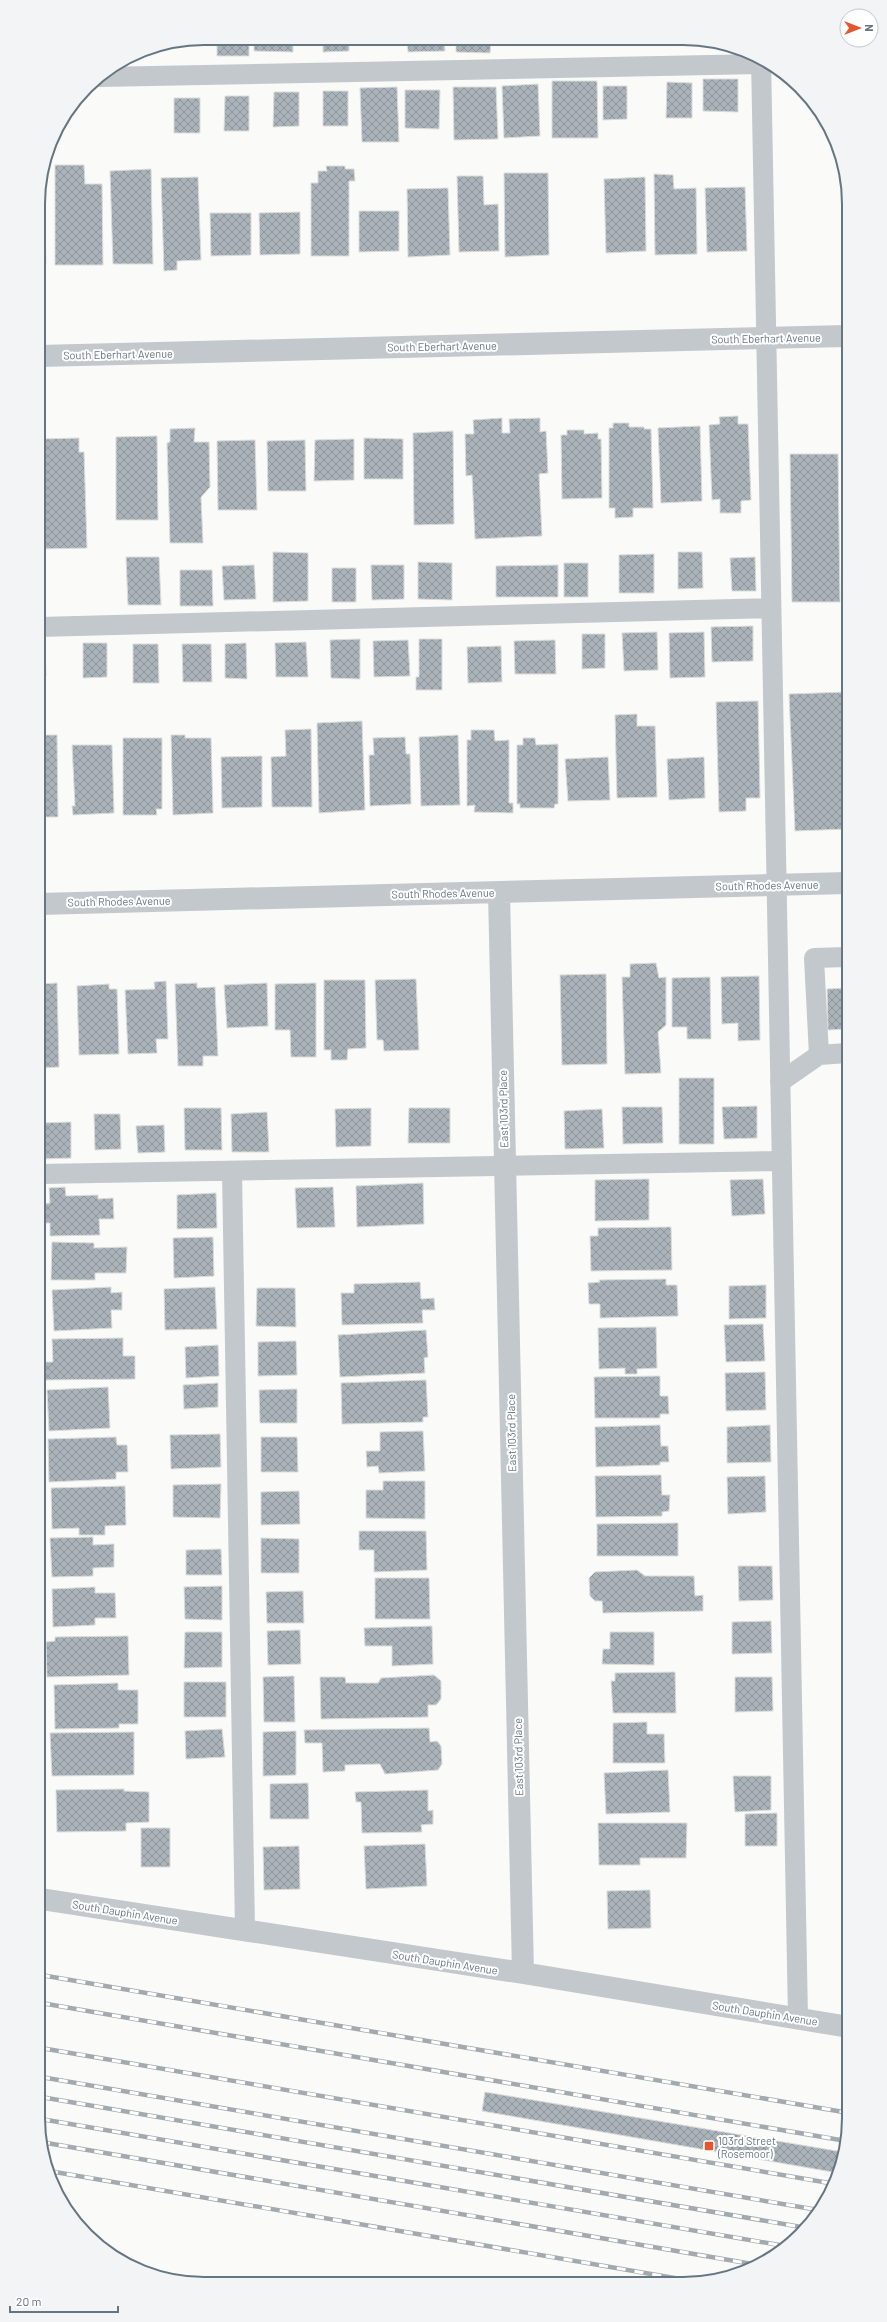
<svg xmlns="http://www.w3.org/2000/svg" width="887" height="2322" viewBox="0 0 887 2322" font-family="Barlow,sans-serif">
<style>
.building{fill:url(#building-cross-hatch);stroke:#dcdcda}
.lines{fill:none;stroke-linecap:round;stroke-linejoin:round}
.lane{stroke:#c3c8cc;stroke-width:20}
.street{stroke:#c3c8cc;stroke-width:22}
.rail-casing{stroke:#a2aab0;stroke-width:4.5}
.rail{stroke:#fff;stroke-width:3;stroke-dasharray:9;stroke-linecap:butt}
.poi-dot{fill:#e4572e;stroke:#fff;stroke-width:1.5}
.labels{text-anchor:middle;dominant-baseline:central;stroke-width:4;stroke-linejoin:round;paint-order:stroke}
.street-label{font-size:11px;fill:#657683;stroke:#fff}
.poi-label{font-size:11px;fill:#657683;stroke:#fff;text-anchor:start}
.rim{fill:none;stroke:#657683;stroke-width:2}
</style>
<defs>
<pattern id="building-cross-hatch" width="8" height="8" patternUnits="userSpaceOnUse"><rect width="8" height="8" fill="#aab3b9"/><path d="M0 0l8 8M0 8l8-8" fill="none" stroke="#8e969c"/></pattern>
</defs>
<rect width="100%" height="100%" fill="#fafaf8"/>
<path class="building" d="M 217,38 L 249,38 L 249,56 L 217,56 Z
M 254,38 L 293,39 L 293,52 L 254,51 Z
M 328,39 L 349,39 L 349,51 L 323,52 L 323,42 L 328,42 Z
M 407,39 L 444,40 L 445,51 L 408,52 Z
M 456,40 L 491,40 L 490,53 L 456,52 Z
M 515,40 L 543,40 L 543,42 L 514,42 Z
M 562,40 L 593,40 L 593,41 L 562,42 Z
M 149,49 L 149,55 L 133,56 L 141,51 Z
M 703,79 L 738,79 L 738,112 L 703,111 Z
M 552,81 L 597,81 L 598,138 L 552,138 Z
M 667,82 L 692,83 L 692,118 L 666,118 Z
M 538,84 L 540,136 L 504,138 L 502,86 Z
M 603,86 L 627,86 L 627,119 L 603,120 Z
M 397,87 L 399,142 L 362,142 L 360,88 Z
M 453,87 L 496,87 L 498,139 L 454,140 Z
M 405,90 L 440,90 L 439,129 L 405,128 Z
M 323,91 L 348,91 L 348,126 L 323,126 Z
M 274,92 L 299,92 L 299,126 L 273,127 Z
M 225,96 L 249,96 L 249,131 L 224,131 Z
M 174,98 L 200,98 L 200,133 L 174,133 Z
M 55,165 L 84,165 L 85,184 L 102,184 L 103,265 L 55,265 Z
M 326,166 L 345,166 L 345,169 L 354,169 L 355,181 L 349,181 L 349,256 L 311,256 L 311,183 L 318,183 L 318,171 L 327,171 Z
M 151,169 L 153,264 L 113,264 L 110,171 Z
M 504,173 L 548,173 L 549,255 L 505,257 Z
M 654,174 L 673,175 L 674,189 L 696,188 L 697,254 L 655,255 Z
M 457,176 L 483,176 L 484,205 L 498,204 L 499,251 L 459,252 Z
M 198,177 L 201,260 L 177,261 L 177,270 L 164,271 L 161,178 Z
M 645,177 L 646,251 L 606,253 L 604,179 Z
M 745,187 L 747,251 L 707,252 L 705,188 Z
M 448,188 L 450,255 L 408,257 L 407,189 Z
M 39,191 L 44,191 L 46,264 L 40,264 L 41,269 L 38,269 Z
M 359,211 L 399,211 L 399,251 L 359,252 Z
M 300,212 L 300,254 L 260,255 L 259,213 Z
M 210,213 L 251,213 L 251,255 L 211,256 Z
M 738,416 L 738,424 L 748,424 L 751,500 L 741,501 L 741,513 L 720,513 L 720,499 L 712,500 L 709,425 L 720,424 L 719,417 Z
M 502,418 L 502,433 L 510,433 L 509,419 L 540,418 L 540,432 L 546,431 L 548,473 L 539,474 L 542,536 L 475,539 L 472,475 L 466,476 L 465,434 L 474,434 L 473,420 Z
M 613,423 L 629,423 L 629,427 L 644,427 L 644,429 L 651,429 L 653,508 L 633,508 L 633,517 L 615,518 L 615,508 L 609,508 L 609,428 L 613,428 Z
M 700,426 L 702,501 L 661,503 L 658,428 Z
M 195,428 L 194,442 L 209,442 L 210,487 L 201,497 L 203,543 L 170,543 L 167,443 L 170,442 L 170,429 Z
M 567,430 L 584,430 L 584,434 L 598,433 L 598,439 L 601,439 L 602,498 L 562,499 L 561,435 L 567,435 Z
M 453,431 L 454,524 L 414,525 L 413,433 Z
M 157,436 L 158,520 L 116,520 L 116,437 Z
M 79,438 L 79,452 L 84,452 L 87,548 L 39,549 L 39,439 Z
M 364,438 L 403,439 L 403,479 L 364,479 Z
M 354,439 L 354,480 L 314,481 L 315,440 Z
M 255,440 L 257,510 L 218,510 L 217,441 Z
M 305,440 L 306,491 L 268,491 L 267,441 Z
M 790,454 L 838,454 L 840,602 L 792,602 Z
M 273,552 L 308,553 L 308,601 L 273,602 Z
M 678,552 L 702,552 L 703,588 L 678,589 Z
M 654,554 L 654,593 L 619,593 L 619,555 Z
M 126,557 L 159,557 L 161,605 L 128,605 Z
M 755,557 L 756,591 L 732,591 L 730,558 Z
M 418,562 L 452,563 L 452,600 L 418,599 Z
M 564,563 L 588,563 L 588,597 L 564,597 Z
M 254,565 L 256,599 L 224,600 L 222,566 Z
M 371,565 L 404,565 L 404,599 L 372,600 Z
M 558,565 L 558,597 L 496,597 L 496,566 Z
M 332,568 L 356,568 L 356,602 L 332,602 Z
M 180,570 L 212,570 L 213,606 L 180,606 Z
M 753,626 L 753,661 L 712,662 L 711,627 Z
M 657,632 L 658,670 L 624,671 L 622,633 Z
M 704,632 L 705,677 L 670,678 L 669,633 Z
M 582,634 L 605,634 L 605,668 L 582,669 Z
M 360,639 L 360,679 L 331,678 L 330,640 Z
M 419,639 L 442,639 L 442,690 L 416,690 L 416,677 L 419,677 Z
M 408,640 L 410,676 L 374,677 L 373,641 Z
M 555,640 L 556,674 L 515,674 L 514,641 Z
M 39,642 L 45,642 L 46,676 L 39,676 Z
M 306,642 L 308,677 L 276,677 L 275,643 Z
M 83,643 L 107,643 L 107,677 L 83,678 Z
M 246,643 L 247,679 L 225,678 L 225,644 Z
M 133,644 L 158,644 L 159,683 L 133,683 Z
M 182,644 L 211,644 L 212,682 L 183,682 Z
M 501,646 L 502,682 L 468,683 L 467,647 Z
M 847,692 L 847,829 L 795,831 L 789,694 Z
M 758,701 L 760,798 L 746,798 L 746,811 L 719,812 L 716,702 Z
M 637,714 L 637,726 L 655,726 L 657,797 L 617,798 L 615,715 Z
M 362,721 L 365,810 L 319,813 L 317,723 Z
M 311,729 L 312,807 L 272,807 L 271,757 L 286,756 L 285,730 Z
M 471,730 L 494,730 L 495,741 L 509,740 L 509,803 L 513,803 L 513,813 L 474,812 L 475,805 L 467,806 L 467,740 L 471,740 Z
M 39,735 L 57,735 L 58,817 L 39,817 Z
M 171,735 L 185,735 L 185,738 L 211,738 L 213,813 L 173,815 Z
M 458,735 L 460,805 L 421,806 L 419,737 Z
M 405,737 L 406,754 L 410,754 L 411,804 L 370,806 L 369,755 L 374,755 L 373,738 Z
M 123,738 L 162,738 L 162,809 L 156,809 L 157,815 L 123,815 Z
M 523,738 L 535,738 L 536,745 L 558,744 L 558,804 L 555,804 L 554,808 L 520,808 L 520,804 L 517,804 L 517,745 L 523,745 Z
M 72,745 L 112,745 L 114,813 L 73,815 L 72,806 L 75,806 Z
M 262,756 L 262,807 L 222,808 L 221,757 Z
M 608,757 L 610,800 L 568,801 L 565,759 Z
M 704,757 L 705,798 L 669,800 L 667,759 Z
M 656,963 L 659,978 L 666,977 L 666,1025 L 658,1032 L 661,1073 L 625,1074 L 622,977 L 630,977 L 630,964 Z
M 606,974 L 607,1064 L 562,1065 L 560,975 Z
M 759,976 L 760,1040 L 738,1041 L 738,1023 L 722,1024 L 721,977 Z
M 710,977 L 711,1039 L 687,1039 L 687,1027 L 672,1027 L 672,978 Z
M 416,979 L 419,1050 L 384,1051 L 383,1040 L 377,1040 L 375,980 Z
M 324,980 L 365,980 L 366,1048 L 348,1049 L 347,1060 L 331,1060 L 331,1050 L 324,1050 Z
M 166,981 L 168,1039 L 156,1039 L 157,1053 L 128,1054 L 125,990 L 155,989 L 154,982 Z
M 57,983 L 59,1067 L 40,1068 L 40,984 Z
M 197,983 L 197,988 L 215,987 L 218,1056 L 203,1056 L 203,1066 L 178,1066 L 175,984 Z
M 267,983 L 268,1026 L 227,1028 L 224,985 Z
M 316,983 L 316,1057 L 291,1057 L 290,1030 L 275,1030 L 275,984 Z
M 109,984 L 109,989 L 117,989 L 119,1054 L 79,1055 L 77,986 Z
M 847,988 L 847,1029 L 828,1030 L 827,989 Z
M 679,1078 L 714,1078 L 714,1144 L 679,1144 Z
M 757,1106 L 757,1138 L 724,1139 L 722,1107 Z
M 622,1107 L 662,1107 L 663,1143 L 623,1144 Z
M 184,1108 L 221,1108 L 222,1150 L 185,1150 Z
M 371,1108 L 371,1146 L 336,1147 L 335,1109 Z
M 409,1108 L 450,1108 L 450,1143 L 408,1143 Z
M 602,1109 L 604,1148 L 565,1149 L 564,1111 Z
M 267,1112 L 269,1152 L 232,1152 L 231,1114 Z
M 94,1114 L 120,1114 L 121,1149 L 95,1150 Z
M 71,1122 L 71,1158 L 40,1159 L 40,1123 Z
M 164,1125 L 165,1152 L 138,1153 L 136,1126 Z
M 649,1179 L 649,1220 L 595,1221 L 595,1180 Z
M 763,1179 L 765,1214 L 732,1216 L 730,1180 Z
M 423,1183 L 424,1224 L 357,1227 L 356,1186 Z
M 65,1187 L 66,1196 L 98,1195 L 98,1199 L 113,1198 L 114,1219 L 99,1219 L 100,1235 L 50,1236 L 50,1223 L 41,1223 L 42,1204 L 50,1203 L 49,1188 Z
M 333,1187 L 335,1227 L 297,1228 L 295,1188 Z
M 216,1193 L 217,1228 L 177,1229 L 177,1195 Z
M 671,1227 L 672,1270 L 591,1271 L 590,1236 L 598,1236 L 598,1228 Z
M 213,1237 L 214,1276 L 174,1278 L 173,1238 Z
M 52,1242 L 94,1243 L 94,1248 L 127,1247 L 126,1273 L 95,1273 L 95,1280 L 51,1280 Z
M 666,1279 L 666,1285 L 677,1285 L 678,1316 L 600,1318 L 600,1304 L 589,1304 L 588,1283 L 600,1282 L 599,1280 Z
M 420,1282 L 421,1299 L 434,1298 L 435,1310 L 422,1310 L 423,1323 L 342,1325 L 341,1293 L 354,1293 L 354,1284 Z
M 766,1285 L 766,1318 L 729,1319 L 729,1286 Z
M 111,1287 L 111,1293 L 122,1292 L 122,1310 L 111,1310 L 112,1328 L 54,1331 L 52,1290 Z
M 215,1287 L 217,1329 L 165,1330 L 164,1289 Z
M 257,1288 L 295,1288 L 296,1327 L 256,1326 Z
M 763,1324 L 765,1361 L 726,1362 L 724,1325 Z
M 656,1327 L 657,1368 L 637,1369 L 637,1374 L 625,1374 L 625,1368 L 599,1369 L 598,1328 Z
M 426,1330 L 428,1357 L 424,1358 L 425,1373 L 340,1377 L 338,1335 Z
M 123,1338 L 123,1356 L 135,1356 L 135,1379 L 45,1380 L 44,1362 L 53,1362 L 52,1339 Z
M 296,1341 L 297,1375 L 258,1376 L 258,1342 Z
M 218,1345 L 219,1376 L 186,1378 L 185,1347 Z
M 765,1372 L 766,1410 L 726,1411 L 725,1373 Z
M 660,1376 L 660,1396 L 668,1396 L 669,1414 L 660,1414 L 660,1418 L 595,1418 L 594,1377 Z
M 426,1380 L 428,1417 L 423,1417 L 423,1422 L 342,1424 L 341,1383 Z
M 218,1383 L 218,1407 L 184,1409 L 183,1385 Z
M 108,1387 L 110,1428 L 49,1431 L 47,1390 Z
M 297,1389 L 297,1423 L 260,1423 L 259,1390 Z
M 660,1425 L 661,1446 L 668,1446 L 669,1462 L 660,1462 L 660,1465 L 596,1467 L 595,1427 Z
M 770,1425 L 771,1462 L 727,1463 L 727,1427 Z
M 423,1431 L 425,1471 L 379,1473 L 378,1466 L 367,1467 L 366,1451 L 380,1451 L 380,1432 Z
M 220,1434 L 221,1467 L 171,1469 L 170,1435 Z
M 116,1437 L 117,1445 L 127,1445 L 128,1472 L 116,1472 L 116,1479 L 49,1482 L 48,1439 Z
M 261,1437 L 297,1437 L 298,1472 L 261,1472 Z
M 661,1475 L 662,1495 L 670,1495 L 669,1511 L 662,1512 L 662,1516 L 596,1517 L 595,1476 Z
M 765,1476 L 766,1512 L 728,1514 L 727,1477 Z
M 383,1481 L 425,1481 L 425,1519 L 366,1518 L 366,1490 L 383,1490 Z
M 221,1484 L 220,1518 L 173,1517 L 173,1485 Z
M 125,1486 L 126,1525 L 105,1526 L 105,1535 L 79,1535 L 79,1528 L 52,1529 L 51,1488 Z
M 299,1491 L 300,1524 L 261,1525 L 261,1492 Z
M 678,1523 L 678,1556 L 597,1556 L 597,1524 Z
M 359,1531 L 426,1531 L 427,1570 L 374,1572 L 374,1550 L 359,1550 Z
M 93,1537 L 93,1545 L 114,1544 L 114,1567 L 93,1568 L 93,1576 L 52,1577 L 50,1538 Z
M 261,1538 L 299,1539 L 299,1573 L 261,1573 Z
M 221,1549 L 222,1575 L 186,1575 L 186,1550 Z
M 738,1566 L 772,1566 L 773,1600 L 739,1601 Z
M 637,1570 L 645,1576 L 694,1576 L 695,1596 L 703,1595 L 703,1611 L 603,1613 L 602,1601 L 595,1601 L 590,1596 L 589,1578 L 595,1572 Z
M 375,1578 L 429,1578 L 430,1619 L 375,1619 Z
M 222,1586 L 222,1620 L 185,1619 L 184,1587 Z
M 95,1587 L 95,1593 L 115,1593 L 116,1618 L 95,1618 L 95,1625 L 53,1627 L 52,1589 Z
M 303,1591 L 304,1623 L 267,1623 L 266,1592 Z
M 771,1621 L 772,1653 L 732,1654 L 732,1622 Z
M 432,1626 L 433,1664 L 392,1666 L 392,1646 L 365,1646 L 364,1628 Z
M 300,1630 L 301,1664 L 268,1665 L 267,1631 Z
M 185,1632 L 222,1632 L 222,1667 L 184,1668 Z
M 610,1632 L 654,1632 L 654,1665 L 602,1664 L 603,1649 L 610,1649 Z
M 128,1636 L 129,1675 L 47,1677 L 46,1642 L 55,1641 L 55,1637 Z
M 675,1672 L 676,1713 L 613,1713 L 611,1681 L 615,1681 L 615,1673 Z
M 434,1675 L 441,1681 L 441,1699 L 436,1705 L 428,1705 L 428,1717 L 321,1719 L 320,1677 L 345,1677 L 346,1683 L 378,1683 L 381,1678 Z
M 294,1676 L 295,1722 L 264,1722 L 263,1677 Z
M 735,1677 L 772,1677 L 773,1711 L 735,1712 Z
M 184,1682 L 226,1682 L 226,1717 L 184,1717 Z
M 118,1683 L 118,1690 L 138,1690 L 138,1724 L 119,1724 L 119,1728 L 55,1729 L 54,1685 Z
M 647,1722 L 647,1734 L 664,1734 L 665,1763 L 613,1763 L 613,1723 Z
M 429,1728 L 430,1742 L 437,1741 L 441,1746 L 442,1764 L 438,1770 L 385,1774 L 380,1764 L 345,1765 L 345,1771 L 323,1772 L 322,1743 L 305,1743 L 304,1730 Z
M 222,1729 L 225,1757 L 186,1759 L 185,1731 Z
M 296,1731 L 296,1775 L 263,1776 L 263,1732 Z
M 134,1732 L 134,1775 L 52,1776 L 50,1733 Z
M 668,1770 L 670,1812 L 606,1814 L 604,1773 Z
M 733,1776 L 771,1776 L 771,1810 L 735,1812 Z
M 308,1783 L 309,1819 L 270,1819 L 270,1784 Z
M 124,1789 L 124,1791 L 149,1792 L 149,1822 L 126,1823 L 126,1831 L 57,1832 L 56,1790 Z
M 428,1790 L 428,1811 L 433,1810 L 433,1824 L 421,1825 L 422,1832 L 362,1833 L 361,1802 L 356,1802 L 355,1792 Z
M 777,1813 L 777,1846 L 745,1846 L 745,1814 Z
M 598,1823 L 687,1823 L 686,1858 L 640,1858 L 640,1865 L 599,1865 Z
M 141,1828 L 170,1828 L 170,1867 L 141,1867 Z
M 425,1844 L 427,1886 L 366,1889 L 364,1846 Z
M 299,1846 L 300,1889 L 264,1890 L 263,1847 Z
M 650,1890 L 651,1928 L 608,1929 L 607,1891 Z
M 485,2092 L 843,2152 L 838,2173 L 482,2111 Z"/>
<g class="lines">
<path class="lane" d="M 761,58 L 798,2018
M 99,77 L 761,64
M 39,627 L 771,608
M 819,1055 L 814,958 L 847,957
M 780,1082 L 819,1055 L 847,1053
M 232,1171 L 245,1931
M 40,1174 L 781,1161"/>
<path class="street" d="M 39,356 L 846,336
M 499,892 L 523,1973
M 39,904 L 847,883
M 41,1899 L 523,1973 L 849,2027"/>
<defs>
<path id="rail" d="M 41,1975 L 849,2113
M 41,2003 L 846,2141
M 41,2048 L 835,2184
M 41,2077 L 818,2210
M 41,2097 L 807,2228
M 41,2119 L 785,2246
M 41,2142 L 758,2265
M 49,2171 L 692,2281"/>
</defs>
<use href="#rail" class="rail-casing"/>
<use href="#rail" class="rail"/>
</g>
<rect class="poi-dot" x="704" y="2141" width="10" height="10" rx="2"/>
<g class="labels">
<g class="street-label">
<text transform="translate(766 338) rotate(-1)">South Eberhart Avenue</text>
<text transform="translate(442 346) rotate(-1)">South Eberhart Avenue</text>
<text transform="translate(118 354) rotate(-1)">South Eberhart Avenue</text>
<text transform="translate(767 885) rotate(-1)">South Rhodes Avenue</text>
<text transform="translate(443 893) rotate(-1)">South Rhodes Avenue</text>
<text transform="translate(119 901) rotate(-1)">South Rhodes Avenue</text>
<text transform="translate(503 1109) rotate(-91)">East 103rd Place</text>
<text transform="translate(511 1433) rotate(-91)">East 103rd Place</text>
<text transform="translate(518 1757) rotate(-91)">East 103rd Place</text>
<text transform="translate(125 1912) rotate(9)">South Dauphin Avenue</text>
<text transform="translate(445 1962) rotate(9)">South Dauphin Avenue</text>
<text transform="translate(765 2013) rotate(9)">South Dauphin Avenue</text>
</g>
<g class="poi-label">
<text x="718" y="2140">103rd Street<tspan x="718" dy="13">(Rosemoor)</tspan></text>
</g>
</g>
<path d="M0 0H887V2322H0ZM204 45H683A159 159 0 0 1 842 204V2118A159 159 0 0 1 683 2277H204A159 159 0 0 1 45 2118V204A159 159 0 0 1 204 45Z" fill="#f3f4f5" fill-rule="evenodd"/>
<path class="rim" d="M204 45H683A159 159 0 0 1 842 204V2118A159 159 0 0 1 683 2277H204A159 159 0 0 1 45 2118V204A159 159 0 0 1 204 45Z"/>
<g transform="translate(859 28) rotate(90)"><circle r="19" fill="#ffffff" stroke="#c1c8cd"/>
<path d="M0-3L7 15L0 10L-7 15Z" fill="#e4572e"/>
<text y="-6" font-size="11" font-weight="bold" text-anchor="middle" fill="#657683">N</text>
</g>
<path d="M10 2306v6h108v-6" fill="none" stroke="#657683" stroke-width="2"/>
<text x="16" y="2306" font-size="12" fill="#657683" stroke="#ffffff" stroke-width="3" paint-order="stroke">20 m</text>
</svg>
